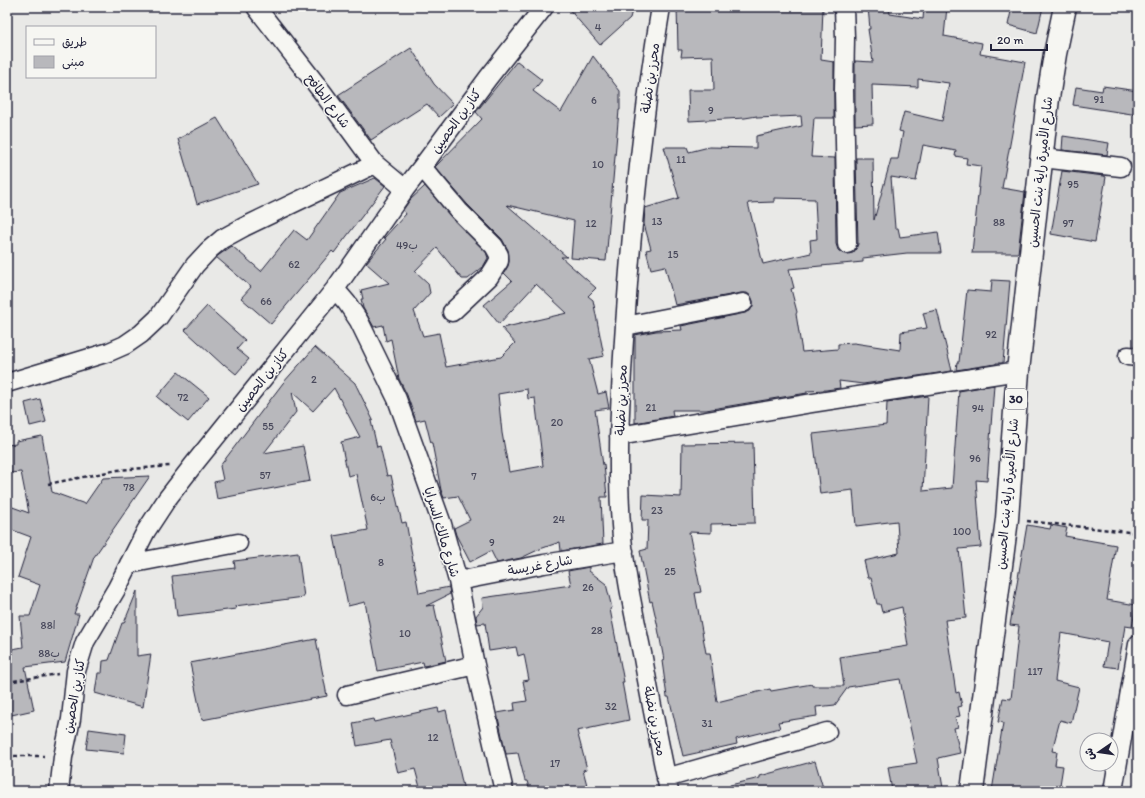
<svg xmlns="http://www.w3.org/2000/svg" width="1145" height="798" viewBox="0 0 1145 798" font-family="Itim,'Playpen Sans Arabic',sans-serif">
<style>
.building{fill:#b8b8bc;stroke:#22223b;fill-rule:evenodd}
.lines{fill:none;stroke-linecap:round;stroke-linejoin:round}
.minor-casing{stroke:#22223b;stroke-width:21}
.major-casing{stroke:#22223b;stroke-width:25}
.path{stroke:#22223b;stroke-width:2.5;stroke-dasharray:4 3;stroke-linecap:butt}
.minor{stroke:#f6f6f2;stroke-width:18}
.major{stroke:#f6f6f2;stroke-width:22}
.labels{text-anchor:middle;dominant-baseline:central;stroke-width:3;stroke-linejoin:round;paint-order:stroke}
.number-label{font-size:11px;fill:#48485b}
.shield{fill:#f6f6f2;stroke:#626272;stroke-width:1}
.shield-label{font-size:12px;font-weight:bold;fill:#22223b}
.street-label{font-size:13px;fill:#22223b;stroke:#f6f6f2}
</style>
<rect width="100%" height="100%" fill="#e9e9e7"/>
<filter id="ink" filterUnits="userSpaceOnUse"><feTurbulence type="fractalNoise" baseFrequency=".025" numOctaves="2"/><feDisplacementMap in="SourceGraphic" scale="8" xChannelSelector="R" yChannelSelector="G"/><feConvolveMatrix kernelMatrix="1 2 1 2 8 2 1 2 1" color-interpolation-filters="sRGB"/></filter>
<g filter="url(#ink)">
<path class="building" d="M 567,7 L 633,7 L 630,18 L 600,45 Z
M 677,7 L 823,7 L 821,60 L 834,62 L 834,118 L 814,118 L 811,157 L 835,158 L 836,244 L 838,250 L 842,253 L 847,254 L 853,253 L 856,249 L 858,244 L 856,158 L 873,158 L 874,220 L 891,159 L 898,159 L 903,132 L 899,131 L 904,112 L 942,121 L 949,83 L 918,79 L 918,87 L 872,85 L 873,124 L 855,125 L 855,61 L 873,62 L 868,29 L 870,29 L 868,7 L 889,7 L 890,14 L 923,19 L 924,7 L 947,7 L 944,36 L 982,43 L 980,54 L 1025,62 L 1002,188 L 1025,192 L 1018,253 L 972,253 L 981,166 L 966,164 L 967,158 L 955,156 L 956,151 L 923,145 L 916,181 L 891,177 L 895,228 L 898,228 L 900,237 L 938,232 L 941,253 L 907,253 L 863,258 L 863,262 L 789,269 L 794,288 L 791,289 L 797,312 L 796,314 L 802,352 L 838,349 L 838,344 L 854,343 L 900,350 L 901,332 L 927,328 L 923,313 L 937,310 L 952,371 L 863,384 L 839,381 L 840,388 L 826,390 L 807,391 L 807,393 L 706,410 L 672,410 L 673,416 L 635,423 L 635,335 L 656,331 L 682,330 L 681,326 L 745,313 L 750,311 L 753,306 L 753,301 L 751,296 L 747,293 L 741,293 L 675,305 L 665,266 L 651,269 L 646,250 L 651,249 L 644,224 L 645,208 L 679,198 L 664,147 L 687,147 L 689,152 L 709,147 L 756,148 L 756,136 L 802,126 L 801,116 L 757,118 L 757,116 L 745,118 L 689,121 L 688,90 L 714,90 L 713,56 L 681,57 L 682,50 L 678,50 ZM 774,198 L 815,199 L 817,239 L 810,240 L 811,253 L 763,264 L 748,203 L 774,202 Z
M 1012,7 L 1043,7 L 1037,33 L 1008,25 Z
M 411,48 L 434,84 L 453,104 L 439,117 L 427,104 L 371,140 L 338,95 Z
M 593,56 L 620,91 L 620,110 L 619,110 L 606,261 L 571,258 L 574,221 L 507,205 L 567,257 L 561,257 L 596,288 L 588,296 L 593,300 L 604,356 L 589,359 L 598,394 L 606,392 L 609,408 L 595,410 L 603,465 L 604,464 L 607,497 L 601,497 L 603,544 L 561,551 L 560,542 L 540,549 L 521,558 L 497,563 L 491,551 L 470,562 L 456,535 L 454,528 L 470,520 L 458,496 L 444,498 L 441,490 L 432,443 L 431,443 L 425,419 L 416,421 L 407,395 L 399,379 L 391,339 L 386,341 L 383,325 L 374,327 L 363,308 L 361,299 L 363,299 L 361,290 L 389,283 L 366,263 L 386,239 L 384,238 L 406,214 L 403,210 L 410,200 L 425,186 L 452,218 L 486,252 L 488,258 L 483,267 L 468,279 L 462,279 L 437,248 L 415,271 L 428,283 L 430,293 L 414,311 L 423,336 L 439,333 L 446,367 L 501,357 L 515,343 L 502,328 L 567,313 L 536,284 L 499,324 L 484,305 L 512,281 L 504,273 L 508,266 L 509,261 L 508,250 L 502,239 L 467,204 L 435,167 L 482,119 L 476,112 L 517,61 L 542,80 L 533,91 L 561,112 ZM 527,389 L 528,399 L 535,398 L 543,466 L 509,472 L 502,433 L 498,394 Z
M 1103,86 L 1138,91 L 1138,115 L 1073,105 L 1076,87 L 1102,91 Z
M 217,118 L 258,184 L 197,204 L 178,139 Z
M 1063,136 L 1109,143 L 1107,155 L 1062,150 Z
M 1062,171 L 1104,176 L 1106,177 L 1095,242 L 1051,234 Z
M 375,178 L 385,186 L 334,253 L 332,251 L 271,324 L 241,298 L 251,287 L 216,257 L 232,246 L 261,271 L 294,230 L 307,240 L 340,193 Z
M 992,280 L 1010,281 L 1003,363 L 996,363 L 996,364 L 956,370 L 957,362 L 959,362 L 967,290 L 991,292 Z
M 207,306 L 245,340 L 237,349 L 249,359 L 236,374 L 224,364 L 223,365 L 185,330 Z
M 315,347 L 355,383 L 373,420 L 371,421 L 377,447 L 380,446 L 387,476 L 391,475 L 402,523 L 406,522 L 419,593 L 449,587 L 450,594 L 426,606 L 434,605 L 446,661 L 424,666 L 423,662 L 378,671 L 365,602 L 348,606 L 334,536 L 368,530 L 356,474 L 348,476 L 341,442 L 360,437 L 334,388 L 313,411 L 292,392 L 296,412 L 264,453 L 303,446 L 310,481 L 217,499 L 214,482 L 223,480 L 220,466 L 283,383 Z
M 178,372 L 209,397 L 188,422 L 157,397 Z
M 994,385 L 987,481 L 976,480 L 981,547 L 959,549 L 966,618 L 945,620 L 956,693 L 959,692 L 962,706 L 958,707 L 960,716 L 955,717 L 958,727 L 954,728 L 960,753 L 938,758 L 943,788 L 936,789 L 937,791 L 892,791 L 888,767 L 917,763 L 913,745 L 914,745 L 903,695 L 900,679 L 848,687 L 835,705 L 816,707 L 817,716 L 778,722 L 780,728 L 736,739 L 737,744 L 683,756 L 669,697 L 667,697 L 662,661 L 664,660 L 657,623 L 652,601 L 650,602 L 640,551 L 647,549 L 648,520 L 642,520 L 643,495 L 681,497 L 682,444 L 753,443 L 755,523 L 711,524 L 711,533 L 689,532 L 701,592 L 695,593 L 706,653 L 710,653 L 717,702 L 770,689 L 771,691 L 812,684 L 812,686 L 844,686 L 840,657 L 908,646 L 902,607 L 882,612 L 880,604 L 877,604 L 871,578 L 868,578 L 864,561 L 899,553 L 897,521 L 856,526 L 853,490 L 820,494 L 813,434 L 886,425 L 887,402 L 928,396 L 923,491 L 952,488 L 959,391 Z
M 40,399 L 46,422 L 30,426 L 25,403 Z
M 42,436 L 52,492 L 85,504 L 103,478 L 150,476 L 94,557 L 74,614 L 79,614 L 65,662 L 25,667 L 34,710 L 7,716 L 7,650 L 23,647 L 20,616 L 30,616 L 40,585 L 18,577 L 31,537 L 7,528 L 7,505 L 29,513 L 21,472 L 8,473 L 7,445 L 16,444 L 16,441 Z
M 1027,525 L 1050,529 L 1051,525 L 1067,528 L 1065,536 L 1116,545 L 1107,600 L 1136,605 L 1132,627 L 1125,626 L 1118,668 L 1104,666 L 1108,642 L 1061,633 L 1055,681 L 1079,687 L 1071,723 L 1060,720 L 1052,751 L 1057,752 L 1055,765 L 1063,766 L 1059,791 L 992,791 L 1003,723 L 998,722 L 1003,698 L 1011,699 L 1019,626 L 1010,625 Z
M 298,553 L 304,597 L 235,606 L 236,609 L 177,616 L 172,576 L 235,568 L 234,561 Z
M 589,567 L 589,571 L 606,584 L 612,608 L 610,609 L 624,682 L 622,682 L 629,720 L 577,731 L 587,769 L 583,770 L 588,789 L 579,791 L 530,791 L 527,781 L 525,781 L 518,753 L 506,754 L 497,713 L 515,710 L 514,703 L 527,701 L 523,681 L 529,680 L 524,654 L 518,656 L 516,647 L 489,651 L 485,623 L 477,624 L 476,616 L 483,607 L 482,598 L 571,585 L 568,571 Z
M 137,591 L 137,656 L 151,654 L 143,707 L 95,693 L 98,673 L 102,673 L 103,661 L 109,660 L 122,623 L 124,623 Z
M 316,639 L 327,696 L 202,720 L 190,663 Z
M 438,708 L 439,712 L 446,710 L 464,791 L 421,791 L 415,769 L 398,773 L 390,740 L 357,746 L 353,723 L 373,719 L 374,722 Z
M 89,729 L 126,734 L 124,753 L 86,749 Z
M 815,761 L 824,791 L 730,791 L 730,785 L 760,778 L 760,776 Z"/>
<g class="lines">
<defs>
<path id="minor" d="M 256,7 L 323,93 L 375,164 L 405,189
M 661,7 C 644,108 633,209 626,311 C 621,382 616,454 621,525 C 624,570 634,614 643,658 C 651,703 660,747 669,791
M 844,7 L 845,38 L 844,90 L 847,244
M 1042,158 L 1121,167
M 422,167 L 459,211 L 494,246 L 499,255 L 499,261 L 496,266 L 489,277 L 452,312
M 335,289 L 347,303 L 359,321 L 397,399 L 442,524 L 458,581 L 475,665 L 504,791
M 625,326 L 743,303
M 1128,356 L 1138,357
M 7,383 L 109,352 L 125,345 L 141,334 L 158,318 L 195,265 L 209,250 L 222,239 L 244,227 L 375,164
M 619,436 L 806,404 L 1018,371
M 129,564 L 238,543
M 458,581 L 544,564 L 624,551
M 347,695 L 475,665
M 666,778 L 827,732
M 59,791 L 63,757 L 71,719 L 76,671 L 85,642 L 117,588 L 146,531 L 167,499 L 194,464 L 335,289 L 405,189 L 422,167 L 488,78 L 544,7
M 1113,791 L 1138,644"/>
<path id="major" d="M 972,791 L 1007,519 L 1018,371 L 1048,98 L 1055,54 L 1065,7"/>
</defs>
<use href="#minor" class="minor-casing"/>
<use href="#major" class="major-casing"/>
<path class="path" d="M 48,484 L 118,470 L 170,466
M 1027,521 L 1138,533
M 7,682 L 58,674
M 7,756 L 44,756"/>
<use href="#minor" class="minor"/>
<use href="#major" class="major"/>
</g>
</g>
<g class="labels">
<g class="number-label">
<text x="598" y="27">4</text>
<text x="1099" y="99">91</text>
<text x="594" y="100">6</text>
<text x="711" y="110">9</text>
<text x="681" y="159">11</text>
<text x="598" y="164">10</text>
<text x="1073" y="184">95</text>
<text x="657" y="221">13</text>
<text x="999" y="222">88</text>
<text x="591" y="223">12</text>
<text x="1068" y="223">97</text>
<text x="407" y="245">49ب</text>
<text x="673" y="254">15</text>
<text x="294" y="264">62</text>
<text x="266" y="301">66</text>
<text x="991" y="334">92</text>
<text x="314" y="379">2</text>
<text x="183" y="397">72</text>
<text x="651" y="407">21</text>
<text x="978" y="408">94</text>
<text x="557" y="422">20</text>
<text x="268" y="426">55</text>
<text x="975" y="458">96</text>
<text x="265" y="475">57</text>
<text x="474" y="476">7</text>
<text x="129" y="487">78</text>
<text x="378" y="497">6ب</text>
<text x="657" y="510">23</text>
<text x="559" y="519">24</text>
<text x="962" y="531">100</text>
<text x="492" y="542">9</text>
<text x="381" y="562">8</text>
<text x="670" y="571">25</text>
<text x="588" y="587">26</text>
<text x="48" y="625">88ا</text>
<text x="597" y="630">28</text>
<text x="405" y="633">10</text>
<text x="49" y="653">88ب</text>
<text x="1035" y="671">117</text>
<text x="611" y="706">32</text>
<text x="707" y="723">31</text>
<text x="433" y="737">12</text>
<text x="555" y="763">17</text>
</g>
<rect class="shield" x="1005" y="389" width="22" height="20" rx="3"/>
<g class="shield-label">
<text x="1016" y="399">30</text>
</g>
<g class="street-label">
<text transform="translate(650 78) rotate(-82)">محرز بن نضلة</text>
<text transform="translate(328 101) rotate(53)">شارع الطافح</text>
<text transform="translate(456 121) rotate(-54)">كناز بن الحصين</text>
<text transform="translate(1040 172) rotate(-84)">شارع الأميرة راية بنت الحسين</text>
<text transform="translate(262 380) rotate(-51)">كناز بن الحصين</text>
<text transform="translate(621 400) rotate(-88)">محرز بن نضلة</text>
<text transform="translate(1007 494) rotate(-85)">شارع الأميرة راية بنت الحسين</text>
<text transform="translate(442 532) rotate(73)">شارع مالك السرايا</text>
<text transform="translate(540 565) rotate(-10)">شارع غريسة</text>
<text transform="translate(74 696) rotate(-80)">كناز بن الحصين</text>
<text transform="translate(655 721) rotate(79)">محرز بن نضلة</text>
</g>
</g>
<rect width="1145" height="798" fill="none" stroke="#f6f6f2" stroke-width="24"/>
<rect x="12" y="12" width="1121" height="774" fill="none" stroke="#22223b" stroke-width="1.5" filter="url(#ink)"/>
<rect x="26" y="26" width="130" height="52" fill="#f6f6f2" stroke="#a1a1a9"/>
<rect x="34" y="39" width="20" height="6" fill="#f6f6f2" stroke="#a1a1a9"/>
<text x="62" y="46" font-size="12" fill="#22223b">طريق</text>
<rect x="34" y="56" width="20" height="12" fill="#b8b8bc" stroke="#a1a1a9"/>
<text x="62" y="66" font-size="12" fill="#22223b">مبنى</text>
<g transform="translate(1099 752) rotate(257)"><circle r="19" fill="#f6f6f2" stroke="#a1a1a9"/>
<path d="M0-3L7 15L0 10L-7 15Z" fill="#22223b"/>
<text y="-6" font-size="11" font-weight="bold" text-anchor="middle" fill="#22223b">ش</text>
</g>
<path d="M991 44v6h56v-6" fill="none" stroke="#22223b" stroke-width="2"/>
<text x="997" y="44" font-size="12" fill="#22223b" stroke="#f6f6f2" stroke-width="3" paint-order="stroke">20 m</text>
</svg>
